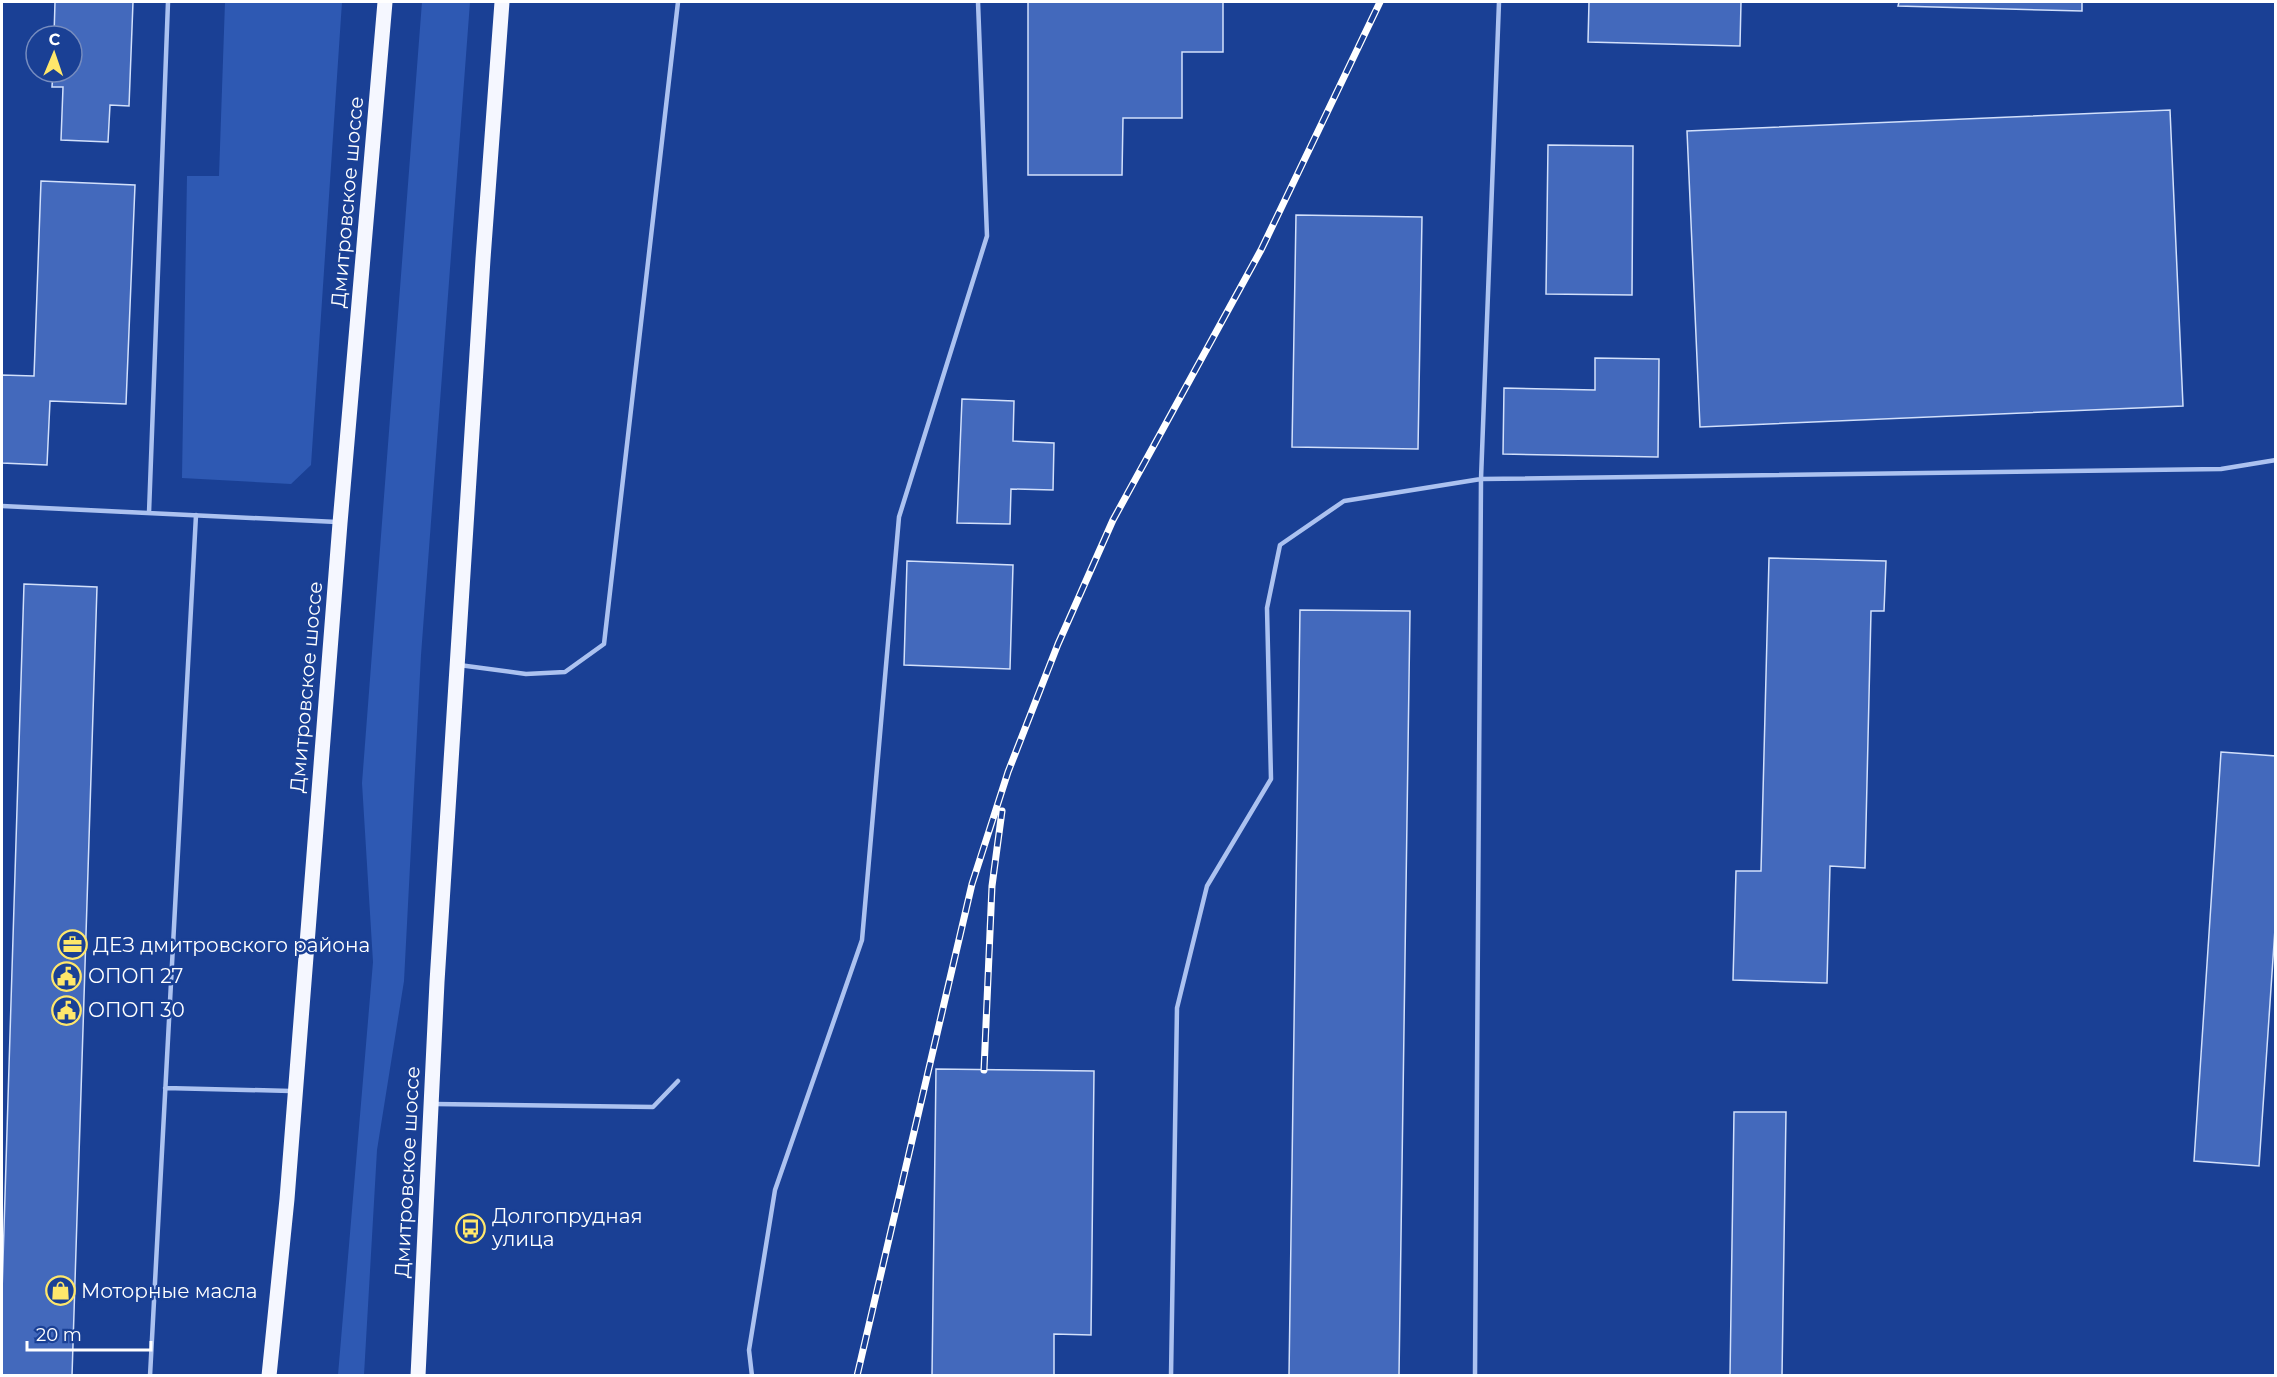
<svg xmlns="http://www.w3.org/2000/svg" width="2277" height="1377" viewBox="0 0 2277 1377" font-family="Montserrat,sans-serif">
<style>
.green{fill:#2e59b3}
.building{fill:#4369bc;stroke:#d2e0fb;stroke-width:1.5}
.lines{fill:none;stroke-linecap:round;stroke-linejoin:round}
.service{stroke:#acc2f0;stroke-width:4.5}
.primary{stroke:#f5f7ff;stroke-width:15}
.rail-casing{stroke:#fff;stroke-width:7}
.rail{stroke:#1a4095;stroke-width:4.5;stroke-dasharray:14;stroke-linecap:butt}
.labels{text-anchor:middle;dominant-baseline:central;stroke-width:5;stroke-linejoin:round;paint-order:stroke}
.street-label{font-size:20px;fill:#fff;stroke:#1a4095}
.poi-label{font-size:20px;fill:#fff;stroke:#1a4095;text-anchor:start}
</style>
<rect width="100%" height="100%" fill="#1a4095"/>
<path class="green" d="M 225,2 L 342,2 L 311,465 L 291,484 L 182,478 L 187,176 L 219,176 Z
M 422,2 L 470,2 L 421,655 L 404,981 L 377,1150 L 364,1375 L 338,1375 L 373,962 L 362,783 Z"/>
<path class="building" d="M 55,2 L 133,2 L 129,106 L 110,105 L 108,142 L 61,140 L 63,87 L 52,87 L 53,72 L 72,72 L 72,36 L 54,36 Z
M 1028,2 L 1223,2 L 1223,52 L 1182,52 L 1182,118 L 1123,118 L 1122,175 L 1028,175 Z
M 1589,2 L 1741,2 L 1740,46 L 1588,42 Z
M 1899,2 L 2082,2 L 2082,11 L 1898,6 Z
M 2170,110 L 2183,406 L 1700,427 L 1687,131 Z
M 1548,145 L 1633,146 L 1632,295 L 1546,294 Z
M 41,181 L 135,185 L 126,404 L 50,401 L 47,465 L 2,463 L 2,375 L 34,376 Z
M 1296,215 L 1422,217 L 1418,449 L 1292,447 Z
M 1595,358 L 1659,359 L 1658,457 L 1503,454 L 1504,388 L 1595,390 Z
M 962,399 L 1014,401 L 1013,441 L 1054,443 L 1053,490 L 1011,489 L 1010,524 L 957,523 Z
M 1769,558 L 1886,561 L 1884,611 L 1871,611 L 1865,868 L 1830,866 L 1827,983 L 1733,980 L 1736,871 L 1761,871 Z
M 907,561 L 1013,565 L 1010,669 L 904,665 Z
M 24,584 L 97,587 L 72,1376 L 2,1376 L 2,1292 Z
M 1300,610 L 1410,611 L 1399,1376 L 1289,1376 Z
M 2221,752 L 2276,756 L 2276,914 L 2259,1166 L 2194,1161 Z
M 936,1069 L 1094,1071 L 1091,1335 L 1054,1334 L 1054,1376 L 932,1376 Z
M 1734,1112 L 1786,1112 L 1782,1376 L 1730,1376 Z"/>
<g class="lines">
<path class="service" d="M 2,506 L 337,522
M 149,513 L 168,2
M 459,665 L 526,674 L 565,672 L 604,644 L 678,2
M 165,1088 L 291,1091
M 434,1104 L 653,1107 L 678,1081
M 150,1376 L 196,515
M 752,1376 L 749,1350 L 775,1190 L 862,940 L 899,517 L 987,236 L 978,2
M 1171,1376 L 1177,1008 L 1207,886 L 1271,779 L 1267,608 L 1280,545 L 1344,501 L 1481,479 L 2221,469 L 2276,460
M 1475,1376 L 1481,479 L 1499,2"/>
<path class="primary" d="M 269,1376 L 287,1199 L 340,523 L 385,2
M 418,1376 L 437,982 L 483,259 L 502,2"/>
<defs>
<path id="rail" d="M 984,1070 L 992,886 L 1002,811
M 857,1376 L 972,884 L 1008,772 L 1058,644 L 1113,520 L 1261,250 L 1380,2"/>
</defs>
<use href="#rail" class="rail-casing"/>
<use href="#rail" class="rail"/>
</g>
<defs>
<symbol id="office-ring" viewBox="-11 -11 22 22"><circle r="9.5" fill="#1a4095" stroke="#ffe76b" stroke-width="1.5"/><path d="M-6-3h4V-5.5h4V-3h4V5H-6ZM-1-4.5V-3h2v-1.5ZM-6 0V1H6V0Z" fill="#ffe76b"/></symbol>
<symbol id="civic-ring" viewBox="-11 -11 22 22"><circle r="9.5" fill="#1a4095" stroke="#ffe76b" stroke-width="1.5"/><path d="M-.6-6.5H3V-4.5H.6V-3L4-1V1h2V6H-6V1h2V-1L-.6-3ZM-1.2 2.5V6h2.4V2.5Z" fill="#ffe76b"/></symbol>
<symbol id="bus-ring" viewBox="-11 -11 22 22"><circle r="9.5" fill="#1a4095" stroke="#ffe76b" stroke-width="1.5"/><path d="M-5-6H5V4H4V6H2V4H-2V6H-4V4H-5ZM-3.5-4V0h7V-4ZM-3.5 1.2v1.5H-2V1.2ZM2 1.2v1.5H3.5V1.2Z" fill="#ffe76b"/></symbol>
<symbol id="shop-ring" viewBox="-11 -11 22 22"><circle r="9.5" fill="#1a4095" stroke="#ffe76b" stroke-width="1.5"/><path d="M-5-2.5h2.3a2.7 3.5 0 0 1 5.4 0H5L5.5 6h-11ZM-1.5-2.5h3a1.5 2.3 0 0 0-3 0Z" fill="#ffe76b"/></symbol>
</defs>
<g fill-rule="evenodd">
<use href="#office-ring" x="56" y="928" width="33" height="33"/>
<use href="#civic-ring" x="50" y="960" width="33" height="33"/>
<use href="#civic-ring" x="50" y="994" width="33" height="33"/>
<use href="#bus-ring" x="454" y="1212" width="33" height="33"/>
<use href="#shop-ring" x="44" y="1274" width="33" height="33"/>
</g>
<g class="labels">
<g class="street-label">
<text transform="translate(347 202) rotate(-85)">Дмитровское шоссе</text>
<text transform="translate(306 687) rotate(-85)">Дмитровское шоссе</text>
<text transform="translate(407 1172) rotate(-87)">Дмитровское шоссе</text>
</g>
<g class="poi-label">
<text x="93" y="945">ДЕЗ дмитровского района</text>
<text x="88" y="976">ОПОП 27</text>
<text x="88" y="1010">ОПОП 30</text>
<text x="492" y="1216">Долгопрудная<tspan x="492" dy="23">улица</tspan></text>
<text x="81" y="1291">Моторные масла</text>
</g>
</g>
<rect width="2277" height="1377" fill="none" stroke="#ffffff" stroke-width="6"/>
<g transform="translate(54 54) rotate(2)"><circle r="28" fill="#1a4095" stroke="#768cbf" stroke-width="1.5"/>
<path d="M0-4.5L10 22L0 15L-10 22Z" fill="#ffe76b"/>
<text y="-9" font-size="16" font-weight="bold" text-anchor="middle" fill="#ffffff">С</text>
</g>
<path d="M27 1341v9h124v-9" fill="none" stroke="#ffffff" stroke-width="3"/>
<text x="36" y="1341" font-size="18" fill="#ffffff" stroke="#1a4095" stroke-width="4.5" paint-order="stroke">20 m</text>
</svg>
